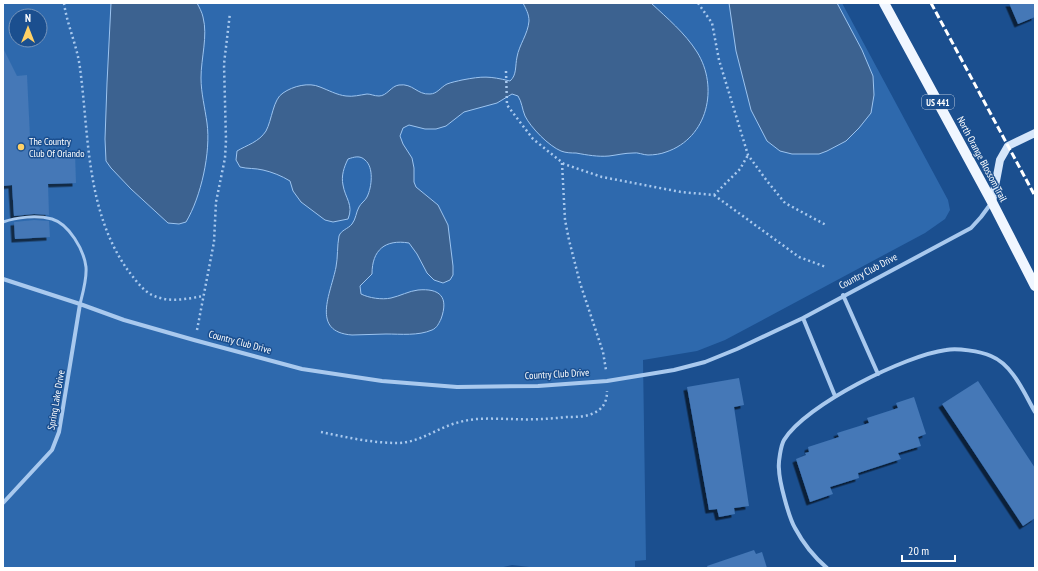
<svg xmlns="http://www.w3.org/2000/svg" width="1038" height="571" viewBox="0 0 1038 571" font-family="'PT Sans Narrow',sans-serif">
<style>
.green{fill:#2e69ad;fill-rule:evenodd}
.water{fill:#3c6290;stroke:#9cc4f0}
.building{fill:#4478b7;filter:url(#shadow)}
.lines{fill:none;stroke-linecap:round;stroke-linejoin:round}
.path{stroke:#a9c9ee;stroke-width:2.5;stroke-dasharray:2 3;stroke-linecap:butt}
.lane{stroke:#a9c9ee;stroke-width:3}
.street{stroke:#a9c9ee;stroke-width:4}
.secondary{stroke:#d6e6fa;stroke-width:8}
.primary{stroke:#f0f6ff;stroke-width:10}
.rail{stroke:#fff;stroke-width:3;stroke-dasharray:7 3;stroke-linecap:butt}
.poi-dot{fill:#ffd166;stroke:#1b4f8f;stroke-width:1.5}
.labels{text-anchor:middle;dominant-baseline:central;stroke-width:3;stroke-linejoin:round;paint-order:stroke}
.shield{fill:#1b4f8f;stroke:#bbcadd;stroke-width:1}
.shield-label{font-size:9px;font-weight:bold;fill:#fff}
.poi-label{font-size:10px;fill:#fff;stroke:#1b4f8f;text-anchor:start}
.street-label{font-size:10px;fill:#fff;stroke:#1b4f8f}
</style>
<defs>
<filter id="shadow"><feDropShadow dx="-3.5" dy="3.5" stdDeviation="0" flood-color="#0009"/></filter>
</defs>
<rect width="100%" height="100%" fill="#1b4f8f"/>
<path class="green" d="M 3,3 L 842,3 L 948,200 L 950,210 L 945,219 L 925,233 L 725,340 L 697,351 L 643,360 L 646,560 L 635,561 L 635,568 L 538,568 L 512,565 L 499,568 L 3,568 ZM 16,16 L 40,16 L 40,40 L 16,40 Z"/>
<path class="water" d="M 111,3 L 197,3 C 199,7 202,12 203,17 C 208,36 201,58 201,78 C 201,93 205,108 207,123 C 211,152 201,197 186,222 L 179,224 L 168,223 L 131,189 L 111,168 L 106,161 L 105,139 L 107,83 Z
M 523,3 L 651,3 C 667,18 685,33 697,52 C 719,87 708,138 666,152 C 661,154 654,155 648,155 C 643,155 638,152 633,153 C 625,153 617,155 609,156 C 598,157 587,155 576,153 C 572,153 566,153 561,151 C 549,146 531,128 525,116 C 522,109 522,102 518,96 L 512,94 L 497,103 L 464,112 L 446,126 L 436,129 L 425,129 L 409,125 L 403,128 L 400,136 L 403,144 L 412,158 L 414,168 L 414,182 L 416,187 L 438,205 L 448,225 L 453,266 L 453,275 L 450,280 L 443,283 L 434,280 L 427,273 L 417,254 L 409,243 C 385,239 372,250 372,274 L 360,286 L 361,294 C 369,298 382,300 391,298 C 400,296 409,291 418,290 C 440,288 449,297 441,319 C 439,323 437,328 432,330 C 418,336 401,334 386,334 C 375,334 363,335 352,335 C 310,332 331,293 336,267 C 338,257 337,246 339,236 C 341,230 348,229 352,224 C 356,219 356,212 359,207 C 361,203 365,201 367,197 C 372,187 374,167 365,160 C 360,155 354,157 348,159 C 344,167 341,176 343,185 C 345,198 354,205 348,219 L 333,222 L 325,220 L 301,202 L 293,191 L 290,181 C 282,176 272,172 263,170 C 255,168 248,169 240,167 L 236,160 L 237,151 C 247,145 259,142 266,131 C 272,120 273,99 283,93 C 293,86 309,82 320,87 C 328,90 337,95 346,96 C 353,97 360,95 367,94 C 371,94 374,96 379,96 C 387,96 391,86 399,85 C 413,83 417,95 430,94 C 437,94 441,87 447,84 C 452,82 458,81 462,80 C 483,76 489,76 510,81 C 517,75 515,66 517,57 C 519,45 528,34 529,21 C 529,14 526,9 523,3 Z
M 729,3 L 837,3 L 862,50 L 873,76 L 874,95 L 871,113 L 859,128 L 846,141 L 827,151 L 819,154 L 792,154 L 780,151 L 767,141 L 751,110 L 736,51 Z"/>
<path class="building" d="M 1009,3 L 1035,3 L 1035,17 L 1018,24 Z
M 3,48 L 17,76 L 27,75 L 30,137 L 46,155 L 75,153 L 76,183 L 48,184 L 49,215 L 34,214 L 14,216 L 12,185 L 3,186 Z
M 34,220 L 49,221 L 50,237 L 15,239 L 14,222 Z
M 739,378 L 744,405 L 734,407 L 749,506 L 734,508 L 735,514 L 719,517 L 717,509 L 709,510 L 687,387 Z
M 978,381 L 1035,468 L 1035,518 L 1023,526 L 942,404 Z
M 914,397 L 926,434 L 918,437 L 921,446 L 898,453 L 901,459 L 858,473 L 859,478 L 830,487 L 833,494 L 810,502 L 796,459 L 806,455 L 805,453 L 809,452 L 808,447 L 839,437 L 837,433 L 869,423 L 867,418 L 898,408 L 896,403 Z
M 754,550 L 756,554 L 762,552 L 767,568 L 708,568 L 707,566 Z"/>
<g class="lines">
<path class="path" d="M 64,3 C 67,25 77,45 80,68 C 89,136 86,210 127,269 C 134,278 142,290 152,295 C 168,303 187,299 203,296
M 698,3 L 712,23 L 719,60 L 748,155 L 767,181 L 785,203 L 826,225
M 506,71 L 507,105 L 533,139 L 564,164 L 602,177 L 681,192 L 714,195 L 740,169 L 748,155
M 562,163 L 565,220 L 569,240 L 580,283 L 603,352 L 606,370
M 714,195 L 799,257 L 826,267
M 197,330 L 214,242 L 216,202 L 225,158 L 226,140 L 224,64 L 230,13
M 321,432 C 345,437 372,443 397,443 C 420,443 438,427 460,422 C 477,417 495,419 512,419 C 530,420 548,419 567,417 C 577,417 590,417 599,410 C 605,405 607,399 607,391"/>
<path class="lane" d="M 3,222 C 17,217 37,215 52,219 C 69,224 84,250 86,267 C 87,279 83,292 80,304"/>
<path class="street" d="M 3,279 L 80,304 L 124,320 L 194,340 L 302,369 L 382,381 L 457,387 L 538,386 L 607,381 L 674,370 L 705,362 L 737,349 L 803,318 L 971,228 L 981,217 L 992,202
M 843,295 L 878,374
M 803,318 L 835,396
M 3,503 L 52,450 L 59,432 L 80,304
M 827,568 C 814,557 803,543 795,528 C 789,518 779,481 779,469 C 778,463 781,445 784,440 C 805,405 906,355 946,350 C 957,348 980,351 991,356 C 1013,365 1024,393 1035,412"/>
<path class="secondary" d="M 992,202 L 1000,160 L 1008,146 L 1035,133"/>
<path class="primary" d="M 884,3 L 992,202 L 1035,286"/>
<path class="rail" d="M 931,3 L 1035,196"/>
</g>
<circle class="poi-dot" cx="21" cy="147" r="4"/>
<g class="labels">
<rect class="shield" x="922" y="95" width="32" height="14" rx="3"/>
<g class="shield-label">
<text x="938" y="102">US 441</text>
</g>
<g class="poi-label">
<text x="29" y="141">The Country<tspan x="29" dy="12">Club Of Orlando</tspan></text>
</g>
<g class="street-label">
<text transform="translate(982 159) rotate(62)">North Orange Blossom Trail</text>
<text transform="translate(868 271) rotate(-28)">Country Club Drive</text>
<text transform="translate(240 342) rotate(15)">Country Club Drive</text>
<text transform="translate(557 374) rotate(-3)">Country Club Drive</text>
<text transform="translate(56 400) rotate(-80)">Spring Lake Drive</text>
</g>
</g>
<rect width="1038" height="571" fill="none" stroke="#ffffff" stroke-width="8"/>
<g transform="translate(28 28)"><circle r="19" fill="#1b4f8f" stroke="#7695bc"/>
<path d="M0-3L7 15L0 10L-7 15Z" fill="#ffd166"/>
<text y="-6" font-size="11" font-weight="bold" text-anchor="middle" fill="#ffffff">N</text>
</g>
<path d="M902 555v6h53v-6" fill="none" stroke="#ffffff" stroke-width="2"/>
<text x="908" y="555" font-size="12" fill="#ffffff" stroke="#1b4f8f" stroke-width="3" paint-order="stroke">20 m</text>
</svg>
